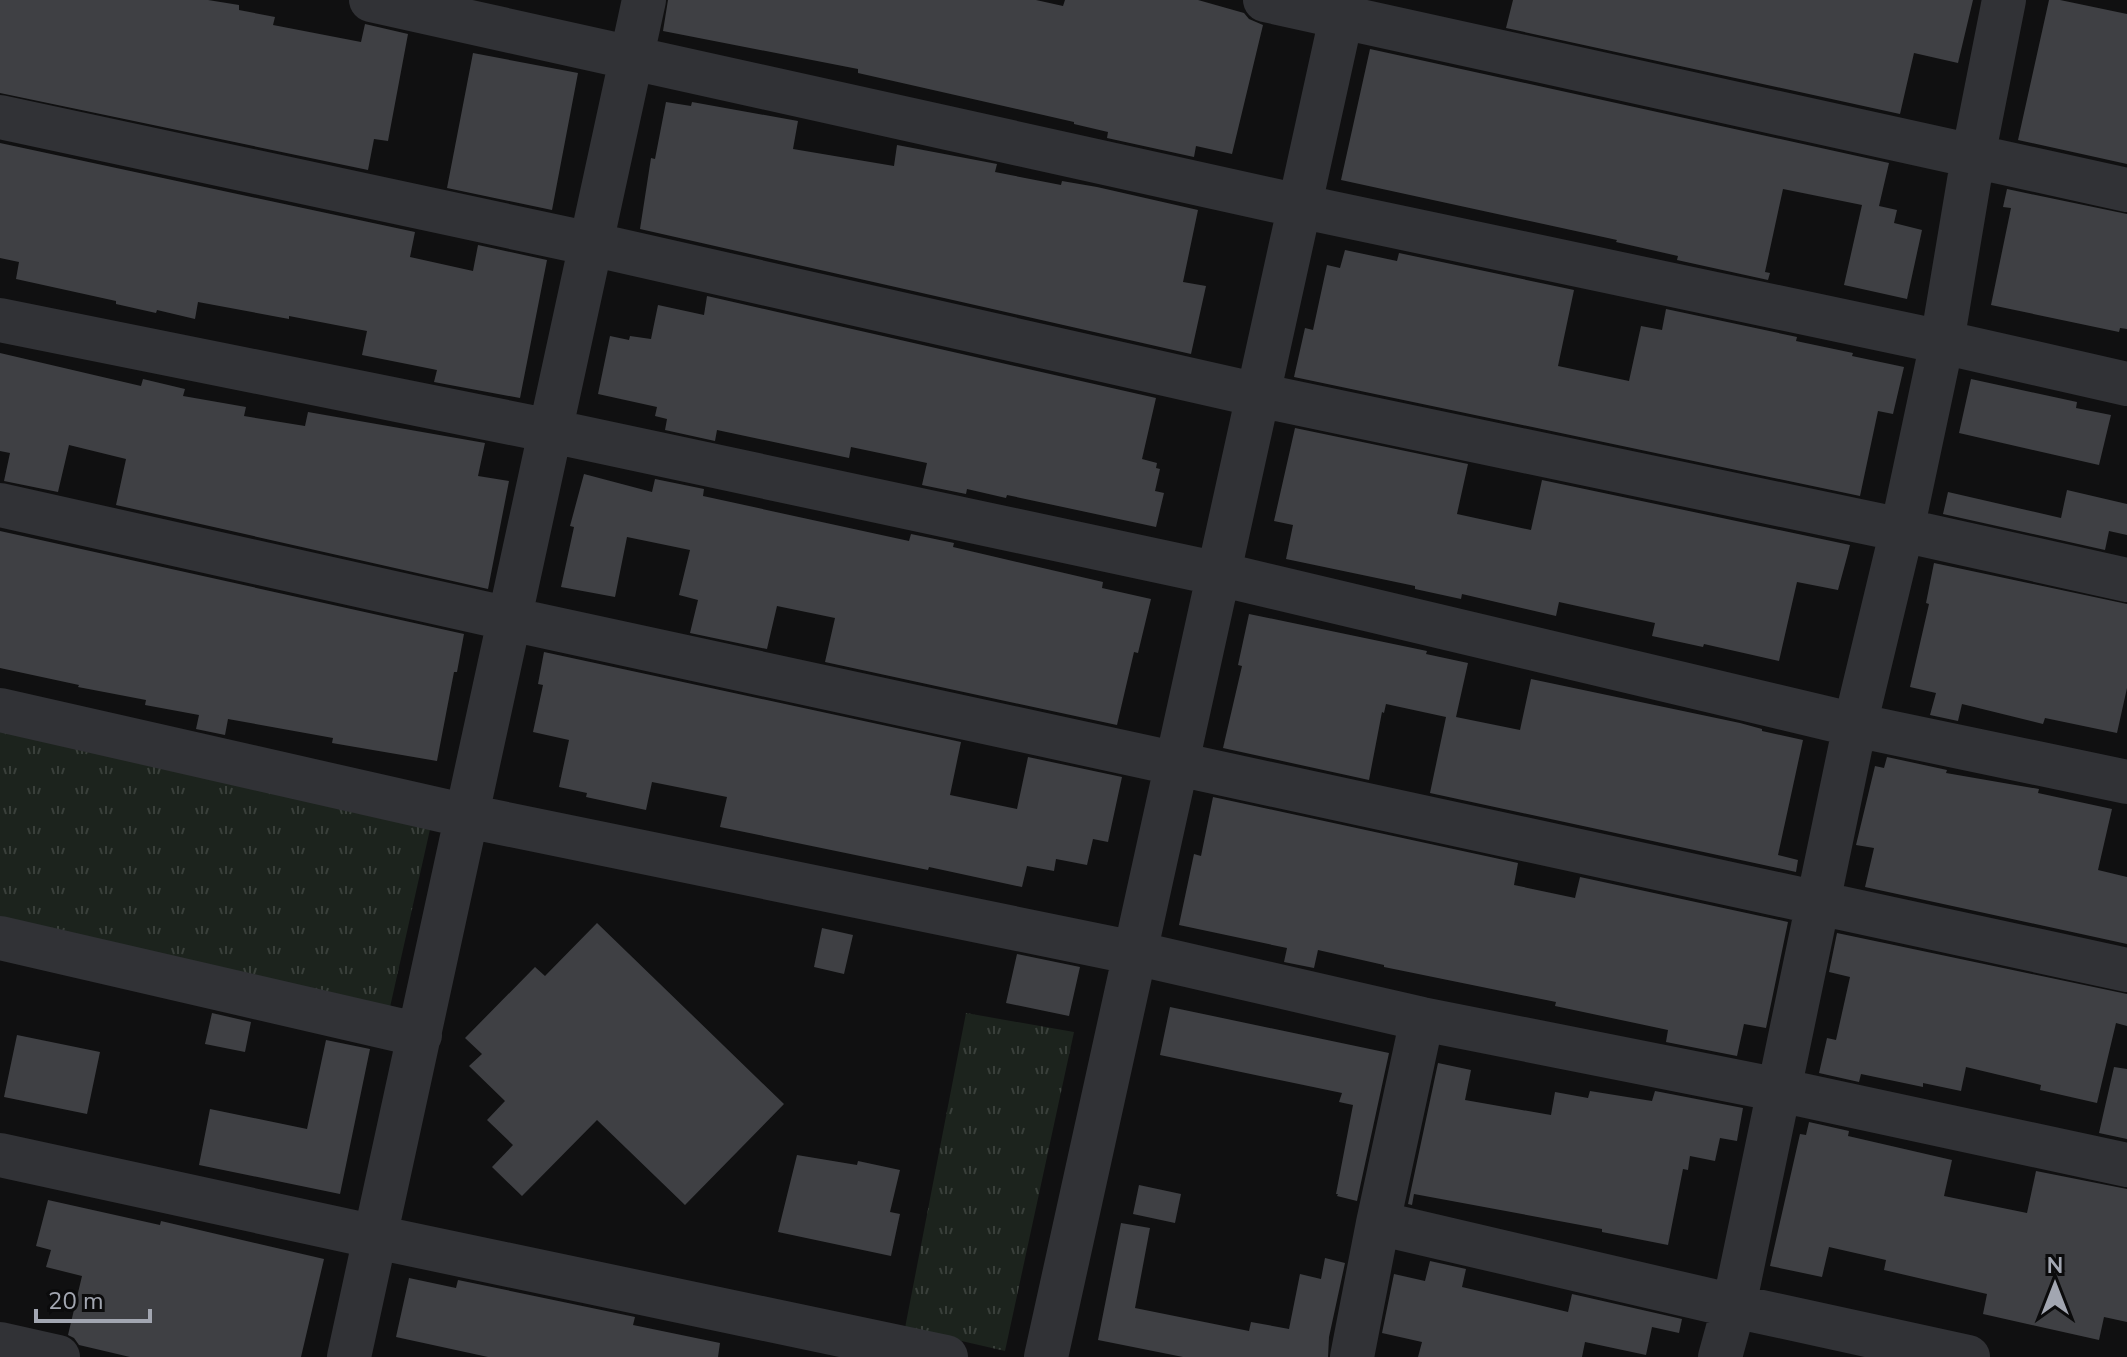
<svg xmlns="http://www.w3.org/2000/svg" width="2127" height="1357" viewBox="0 0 2127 1357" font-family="'Nunito Sans',sans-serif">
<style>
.park{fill:url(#park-tufts)}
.building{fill:#3f4044}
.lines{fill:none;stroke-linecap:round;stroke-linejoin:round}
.minor{stroke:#313236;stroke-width:44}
</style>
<defs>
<pattern id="park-tufts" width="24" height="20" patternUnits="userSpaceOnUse" patternTransform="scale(2)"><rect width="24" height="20" fill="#1c231d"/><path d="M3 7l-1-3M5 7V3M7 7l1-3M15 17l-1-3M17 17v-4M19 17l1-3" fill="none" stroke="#3a403b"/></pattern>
</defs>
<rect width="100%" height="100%" fill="#101011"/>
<path class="park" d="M 0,729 L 431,825 L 388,1016 L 0,929 Z
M 966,1013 L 1074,1032 L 1005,1351 L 905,1328 Z"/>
<path class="building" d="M 0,0 L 208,0 L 239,5 L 239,10 L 275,17 L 273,25 L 361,42 L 365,24 L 408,34 L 388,141 L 374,139 L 368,170 L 0,93 Z
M 668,0 L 1036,0 L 1063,6 L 1065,0 L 1198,0 L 1244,13 L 1249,19 L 1263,25 L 1232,154 L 1196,146 L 1194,157 L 1107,138 L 1108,132 L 1074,124 L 1074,122 L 858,73 L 858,69 L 663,31 Z
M 1513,0 L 1973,0 L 1958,63 L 1914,53 L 1900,114 L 1506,28 Z
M 2049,0 L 2060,0 L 2127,14 L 2127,164 L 2018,140 Z
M 1370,49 L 1889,163 L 1879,206 L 1897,210 L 1894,223 L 1922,230 L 1907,299 L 1844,285 L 1862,205 L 1783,189 L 1765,272 L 1770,273 L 1768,280 L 1677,260 L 1678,256 L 1616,242 L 1617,240 L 1341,180 Z
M 473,53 L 578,73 L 552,210 L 447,188 Z
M 666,102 L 691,106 L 692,102 L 798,121 L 793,149 L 894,166 L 897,145 L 997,164 L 995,172 L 1061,185 L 1062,181 L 1097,187 L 1198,210 L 1183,282 L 1206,286 L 1191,354 L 640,229 L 651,158 L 655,159 Z
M 0,143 L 415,232 L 410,257 L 473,271 L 478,245 L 547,260 L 520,398 L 434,382 L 437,370 L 362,355 L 367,331 L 289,316 L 289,319 L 198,302 L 195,319 L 157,310 L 156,313 L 116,304 L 116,301 L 16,279 L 19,262 L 0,258 Z
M 2007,189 L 2127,214 L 2127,329 L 2120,328 L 2119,332 L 1991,305 L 2011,208 L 2003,207 Z
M 1345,250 L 1397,261 L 1399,253 L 1574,290 L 1558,366 L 1629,381 L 1641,326 L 1662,330 L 1666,309 L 1797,337 L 1796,341 L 1853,353 L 1852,356 L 1904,367 L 1893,414 L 1878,411 L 1860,496 L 1294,377 L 1305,328 L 1313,330 L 1327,265 L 1340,268 Z
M 707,296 L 1156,398 L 1142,459 L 1157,463 L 1156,468 L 1160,469 L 1155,491 L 1164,493 L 1156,527 L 1007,495 L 1006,498 L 967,489 L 966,494 L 922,485 L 927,463 L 851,447 L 849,458 L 717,430 L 715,441 L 665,430 L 667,419 L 655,416 L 657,407 L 598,394 L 610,336 L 629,340 L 630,336 L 651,339 L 658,305 L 704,315 Z
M 0,353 L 141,386 L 143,379 L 185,389 L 183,396 L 246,407 L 244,416 L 305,426 L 308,412 L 485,443 L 478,476 L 509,481 L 488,589 L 116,505 L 126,459 L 69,445 L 58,492 L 4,481 L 10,453 L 0,451 Z
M 1971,379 L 2077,402 L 2076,408 L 2111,415 L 2099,465 L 1959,433 Z
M 1295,428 L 1468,464 L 1457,514 L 1531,530 L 1542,480 L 1850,545 L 1847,557 L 1838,590 L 1797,582 L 1779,661 L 1704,644 L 1703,647 L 1652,636 L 1655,623 L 1559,602 L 1556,616 L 1462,594 L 1461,599 L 1415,589 L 1415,586 L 1286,559 L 1293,525 L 1274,521 Z
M 584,474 L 652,492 L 655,479 L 704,489 L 703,496 L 909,541 L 911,534 L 954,543 L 953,547 L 1103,582 L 1102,588 L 1151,599 L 1138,653 L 1134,652 L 1117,725 L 825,662 L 835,618 L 777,606 L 767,649 L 690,633 L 698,600 L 679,595 L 690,550 L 627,537 L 615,597 L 561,587 L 574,527 L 570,526 Z
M 2067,490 L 2127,504 L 2127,535 L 2109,531 L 2105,550 L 1943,514 L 1948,492 L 2061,518 Z
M 0,531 L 464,634 L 457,672 L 454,672 L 437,761 L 332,743 L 333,738 L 228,719 L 225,735 L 196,729 L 199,715 L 145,705 L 146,700 L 78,687 L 79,685 L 0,668 Z
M 1934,563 L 2127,604 L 2127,688 L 2117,733 L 2045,718 L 2043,724 L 1962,704 L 1958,721 L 1930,715 L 1936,693 L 1910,687 L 1929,604 L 1926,603 Z
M 1249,614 L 1427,651 L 1426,654 L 1468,663 L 1456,717 L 1520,730 L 1531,679 L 1740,723 L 1762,729 L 1762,731 L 1803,740 L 1778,855 L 1798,860 L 1796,872 L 1430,793 L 1446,717 L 1386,704 L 1384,713 L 1382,712 L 1369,780 L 1223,748 L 1242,666 L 1238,665 Z
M 544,652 L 961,742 L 950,795 L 1017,809 L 1028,757 L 1122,777 L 1108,842 L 1093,839 L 1087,865 L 1056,859 L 1054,871 L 1027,866 L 1022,887 L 929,867 L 928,870 L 720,827 L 727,797 L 652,782 L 646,810 L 586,797 L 587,793 L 559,787 L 569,740 L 533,732 L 543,685 L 538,684 Z
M 1887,757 L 1947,770 L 1946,773 L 2039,789 L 2038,793 L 2112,809 L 2098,870 L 2127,877 L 2127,944 L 1865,887 L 1874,848 L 1856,845 L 1875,766 L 1884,768 Z
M 1213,797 L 1518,863 L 1514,885 L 1575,898 L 1580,877 L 1788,922 L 1766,1028 L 1744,1024 L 1737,1056 L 1666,1042 L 1668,1030 L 1555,1006 L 1556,1002 L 1384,967 L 1384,965 L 1318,950 L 1314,968 L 1284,962 L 1287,948 L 1179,925 L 1194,854 L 1201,856 Z
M 597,923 L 784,1104 L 685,1205 L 597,1120 L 522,1196 L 492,1167 L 513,1145 L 487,1120 L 505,1101 L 469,1066 L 482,1054 L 465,1038 L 535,967 L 545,976 Z
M 822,928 L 853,935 L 844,974 L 814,967 Z
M 1837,933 L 2127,994 L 2127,1026 L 2116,1023 L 2097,1103 L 2040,1090 L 2041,1085 L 1966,1067 L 1961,1091 L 1923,1083 L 1923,1087 L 1861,1074 L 1859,1082 L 1819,1073 L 1827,1038 L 1836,1040 L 1850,977 L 1829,972 Z
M 1017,954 L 1080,967 L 1069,1016 L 1006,1003 Z
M 1170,1007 L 1389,1053 L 1357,1201 L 1337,1196 L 1338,1194 L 1336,1194 L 1353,1105 L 1339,1102 L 1342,1093 L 1160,1055 Z
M 212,1013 L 251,1022 L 245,1052 L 205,1044 Z
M 17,1035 L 100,1052 L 87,1114 L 4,1097 Z
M 326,1040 L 370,1049 L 340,1194 L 199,1165 L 210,1109 L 307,1129 Z
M 1438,1063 L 1471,1070 L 1465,1100 L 1551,1115 L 1555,1092 L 1588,1098 L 1590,1091 L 1652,1101 L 1655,1091 L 1743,1108 L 1737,1141 L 1720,1138 L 1715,1161 L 1690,1156 L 1688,1170 L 1683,1169 L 1668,1245 L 1602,1232 L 1602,1229 L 1414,1194 L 1412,1205 L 1408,1204 Z
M 2114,1067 L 2127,1069 L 2127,1139 L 2099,1133 Z
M 1809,1122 L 1849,1131 L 1848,1136 L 1952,1160 L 1944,1196 L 2027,1213 L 2036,1171 L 2127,1189 L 2127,1322 L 2104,1317 L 2099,1340 L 1983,1314 L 1987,1294 L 1884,1270 L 1886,1260 L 1829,1247 L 1822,1277 L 1770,1266 L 1800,1134 L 1806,1135 Z
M 797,1155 L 857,1165 L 858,1161 L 900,1170 L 890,1212 L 900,1214 L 891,1256 L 778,1232 Z
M 1139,1185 L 1181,1194 L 1175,1223 L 1133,1214 Z
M 48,1200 L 160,1225 L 161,1221 L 324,1259 L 301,1357 L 130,1357 L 79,1345 L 74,1338 L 68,1335 L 82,1276 L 46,1267 L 51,1250 L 36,1246 Z
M 1121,1223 L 1150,1228 L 1135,1308 L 1249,1331 L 1251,1322 L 1289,1329 L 1300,1274 L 1321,1279 L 1325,1258 L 1345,1263 L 1329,1337 L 1328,1357 L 1183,1357 L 1098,1340 Z
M 1430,1261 L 1466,1269 L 1462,1287 L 1568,1312 L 1572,1294 L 1682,1319 L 1679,1333 L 1652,1327 L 1646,1355 L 1585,1342 L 1582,1357 L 1418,1357 L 1422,1342 L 1382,1333 L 1394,1274 L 1425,1281 Z
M 409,1278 L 456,1288 L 458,1280 L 635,1317 L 633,1325 L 720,1343 L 718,1357 L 488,1357 L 396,1337 Z"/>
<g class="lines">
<path class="minor" d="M 371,0 L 1299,206 L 1942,342 L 2127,384
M 1265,0 L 2127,190
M 0,117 L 591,244 L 1258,395 L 1902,530 L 2127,580
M 0,320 L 551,431 L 1219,574 L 1855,725 L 2127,782
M 0,505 L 510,619 L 2127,970
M 0,710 L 467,816 L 1135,953 L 1422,1019 L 1779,1090 L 2127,1165
M 0,938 L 420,1035
M 0,1155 L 376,1237 L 946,1357
M 1378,1223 L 1734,1306 L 1968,1357
M 0,1344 L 58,1357
M 349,1357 L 644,0
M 1046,1357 L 1345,0
M 1352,1357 L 1378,1223 L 1422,1019
M 1720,1357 L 1734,1306 L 1855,725 L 1902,530 L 1942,342 L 1973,157 L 2004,0"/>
</g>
<g transform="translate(2055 1285)" stroke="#0b0b0c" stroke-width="6" paint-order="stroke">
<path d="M0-6L14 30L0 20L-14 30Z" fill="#a2a6b1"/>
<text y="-12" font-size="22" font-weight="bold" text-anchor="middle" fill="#a2a6b1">N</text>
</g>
<path d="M36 1309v12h114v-12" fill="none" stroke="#a2a6b1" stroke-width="4"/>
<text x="48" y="1309" font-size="24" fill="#a2a6b1" stroke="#0b0b0c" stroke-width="6" paint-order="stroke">20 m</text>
</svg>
